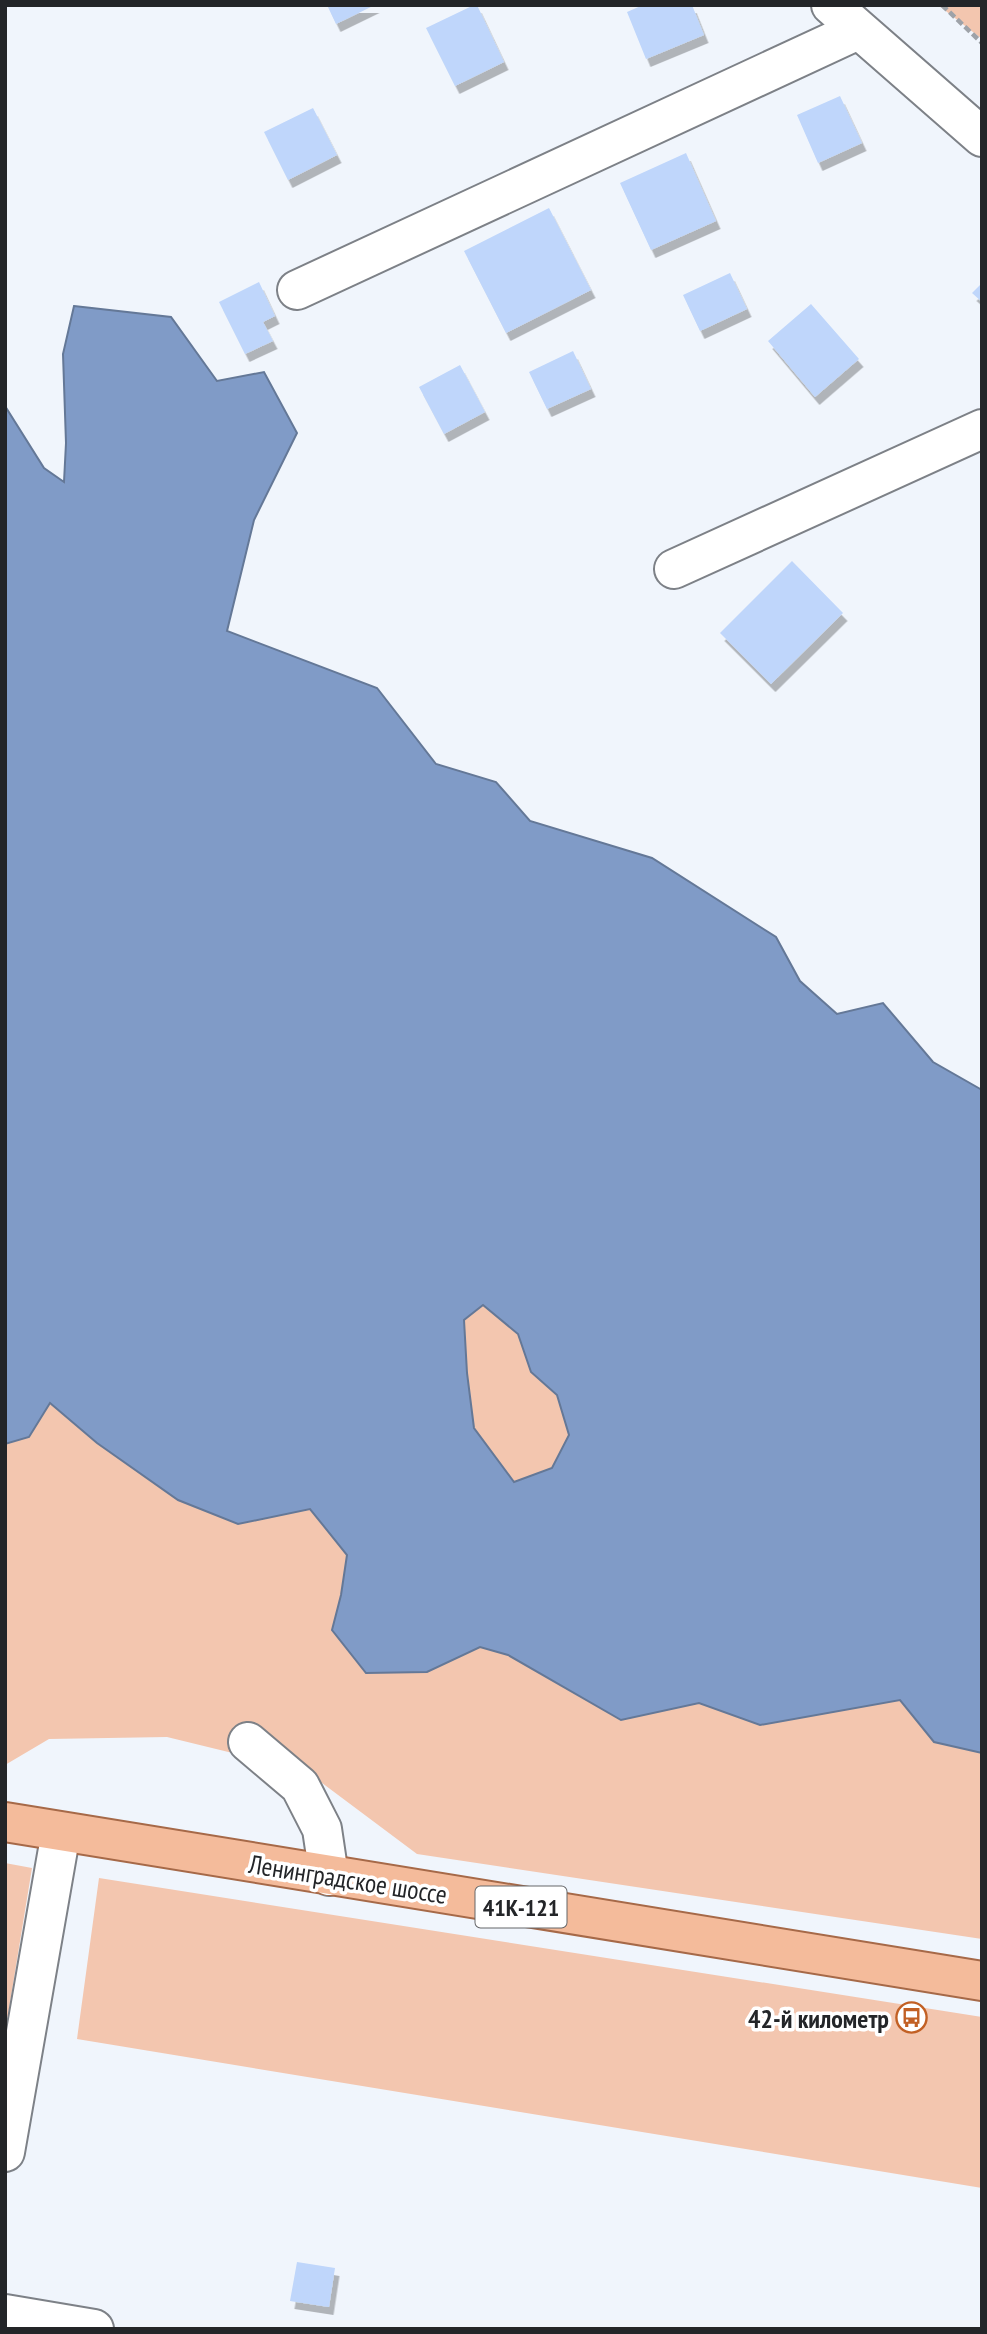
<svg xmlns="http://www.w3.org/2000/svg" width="987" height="2334" viewBox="0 0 987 2334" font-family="'PT Sans Narrow',sans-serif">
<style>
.green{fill:#f3c6af}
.water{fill:#809bc7;stroke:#647897;stroke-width:2;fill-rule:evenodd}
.building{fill:#bfd6fb;filter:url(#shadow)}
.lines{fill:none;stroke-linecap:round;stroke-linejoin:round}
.minor-casing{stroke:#7d8187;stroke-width:42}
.major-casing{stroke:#a66948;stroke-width:42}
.path{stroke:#9ea2a8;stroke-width:4.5;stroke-dasharray:7 3.5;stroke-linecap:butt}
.minor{stroke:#fff;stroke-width:38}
.major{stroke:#f4bb9b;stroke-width:38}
.labels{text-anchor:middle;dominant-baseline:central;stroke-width:7;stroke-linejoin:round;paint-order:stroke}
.shield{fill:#fff;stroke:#656668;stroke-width:2}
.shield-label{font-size:24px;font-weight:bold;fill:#232528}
.street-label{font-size:26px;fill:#232528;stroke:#fff}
.poi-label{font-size:26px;font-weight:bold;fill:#232528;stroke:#fff;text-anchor:end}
</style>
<defs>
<filter id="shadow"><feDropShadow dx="4.5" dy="8" stdDeviation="0" flood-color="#0004"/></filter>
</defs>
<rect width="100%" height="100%" fill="#f0f5fc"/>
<path class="green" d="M 938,5 L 982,5 L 982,39 Z
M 483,1305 L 518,1334 L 531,1372 L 557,1395 L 569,1435 L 552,1468 L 514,1482 L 474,1428 L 467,1373 L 464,1320 Z
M 50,1402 L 97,1443 L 178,1500 L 238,1524 L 310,1508 L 347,1555 L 341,1595 L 332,1630 L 427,1672 L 480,1647 L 508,1655 L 621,1720 L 699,1703 L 760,1725 L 900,1700 L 934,1742 L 982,1753 L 982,1939 L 417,1854 L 306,1771 L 167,1737 L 49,1739 L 5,1765 L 5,1444 L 29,1437 Z
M 5,1863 L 32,1868 L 6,2027 L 5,2026 Z
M 99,1878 L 982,2017 L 982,2188 L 77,2039 Z"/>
<path class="water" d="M 74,306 L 171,317 L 217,381 L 264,372 L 297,433 L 254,520 L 227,631 L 377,688 L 436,764 L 496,782 L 530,821 L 652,858 L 776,937 L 800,981 L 837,1014 L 883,1003 L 933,1062 L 982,1090 L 982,1753 L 934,1742 L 900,1700 L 760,1725 L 699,1703 L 621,1720 L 508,1655 L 480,1647 L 427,1672 L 366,1673 L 332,1630 L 341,1595 L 347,1555 L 310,1509 L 238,1524 L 178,1500 L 97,1443 L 50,1403 L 29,1437 L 5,1444 L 5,406 L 44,468 L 64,482 L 66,443 L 63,354 ZM 483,1305 L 518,1334 L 531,1372 L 557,1395 L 569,1435 L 552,1468 L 514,1482 L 474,1428 L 467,1373 L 464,1320 Z"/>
<path class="building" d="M 327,5 L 375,5 L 336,24 Z
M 474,5 L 477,5 L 504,62 L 455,86 L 426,28 Z
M 643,5 L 692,5 L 704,35 L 646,59 L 627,12 Z
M 840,96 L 862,143 L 818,163 L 797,115 Z
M 313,108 L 337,155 L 288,180 L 264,132 Z
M 686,153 L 716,221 L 651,250 L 620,183 Z
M 549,208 L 591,290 L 506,333 L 464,251 Z
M 730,273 L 747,309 L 700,331 L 683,295 Z
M 259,282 L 275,316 L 263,322 L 273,341 L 245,354 L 219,302 Z
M 982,283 L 982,302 L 972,293 Z
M 811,304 L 859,359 L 815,397 L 768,341 Z
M 573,351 L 591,389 L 547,409 L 529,372 Z
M 460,365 L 485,412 L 444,434 L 419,387 Z
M 792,561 L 843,613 L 771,684 L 720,633 Z
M 297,2262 L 335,2268 L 329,2307 L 290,2301 Z"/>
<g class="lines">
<defs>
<path id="minor" d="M 831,5 L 982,137
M 297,290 L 858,30
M 674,569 L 982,429
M 248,1742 L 300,1786 L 322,1829 L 329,1876
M 5,2152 L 61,1832
M 5,2314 L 94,2329"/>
<path id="major" d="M 5,1822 L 982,1981"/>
</defs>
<use href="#minor" class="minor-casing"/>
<use href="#major" class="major-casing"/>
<path class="path" d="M 942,5 L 982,43"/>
<use href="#minor" class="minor"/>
<use href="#major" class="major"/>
</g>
<defs>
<symbol id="bus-ring" viewBox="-11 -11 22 22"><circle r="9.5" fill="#fff" stroke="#c26024" stroke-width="1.5"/><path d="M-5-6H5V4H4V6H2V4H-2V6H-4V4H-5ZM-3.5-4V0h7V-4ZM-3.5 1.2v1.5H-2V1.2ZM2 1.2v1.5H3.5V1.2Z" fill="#c26024"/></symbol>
</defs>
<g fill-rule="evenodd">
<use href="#bus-ring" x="894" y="2000" width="35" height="35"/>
</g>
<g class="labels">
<rect class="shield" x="475.5" y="1886.5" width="91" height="41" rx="5"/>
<g class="shield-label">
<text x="521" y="1907">41К-121</text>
</g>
<g class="street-label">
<text transform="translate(348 1879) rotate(9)">Ленинградское шоссе</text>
</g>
<g class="poi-label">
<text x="889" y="2018">42-й километр</text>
</g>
</g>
<rect width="987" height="2334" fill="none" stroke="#232528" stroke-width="14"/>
</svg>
